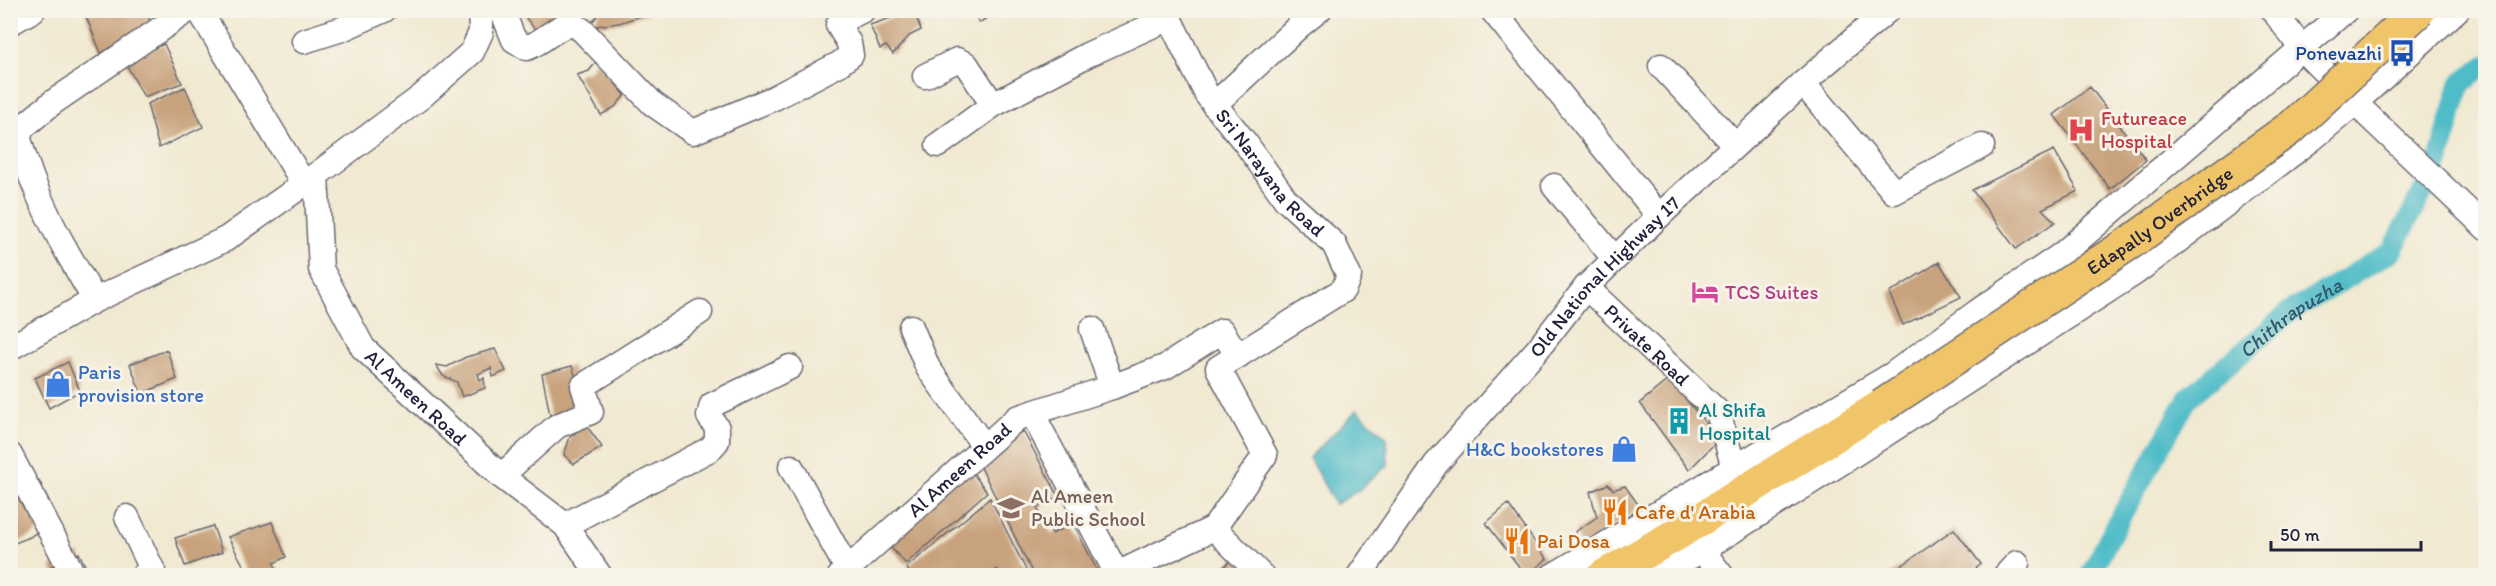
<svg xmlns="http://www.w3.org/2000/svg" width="2496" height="586" viewBox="0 0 2496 586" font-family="Itim,sans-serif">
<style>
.water{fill:#4fbcc8;stroke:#386f82;stroke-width:1.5}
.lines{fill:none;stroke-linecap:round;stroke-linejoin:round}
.canal{stroke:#4fbcc8;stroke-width:21}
.building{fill:#c8a27b}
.minor-casing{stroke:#6a6870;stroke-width:27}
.highway-casing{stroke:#6a6870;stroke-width:36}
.minor{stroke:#fff;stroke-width:24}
.highway{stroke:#f0c469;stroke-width:33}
.highway-bridge-casing{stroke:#6a6870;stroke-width:36;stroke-linecap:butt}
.highway-bridge{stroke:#f0c469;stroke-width:33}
.labels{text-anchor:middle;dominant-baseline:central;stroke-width:6;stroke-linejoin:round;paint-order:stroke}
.transit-label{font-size:20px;fill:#164399;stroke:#f7f3e8;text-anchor:end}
.health-label{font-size:20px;fill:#be3a42;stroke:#f7f3e8;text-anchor:start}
.street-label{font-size:20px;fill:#22223b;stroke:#f7f3e8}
.hotel-label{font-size:20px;fill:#b23c85;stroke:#f7f3e8;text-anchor:start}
.shop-label{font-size:20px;fill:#366cbe;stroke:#f7f3e8;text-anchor:start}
.culture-label{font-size:20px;fill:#0d838f;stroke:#f7f3e8;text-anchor:start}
.education-label{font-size:20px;fill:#785e54;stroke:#f7f3e8;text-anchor:start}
.food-label{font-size:20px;fill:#c56008;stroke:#f7f3e8;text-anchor:start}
.water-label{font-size:21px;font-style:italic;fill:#32586c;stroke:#f7f3e8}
</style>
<rect width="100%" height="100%" fill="#f7f3e8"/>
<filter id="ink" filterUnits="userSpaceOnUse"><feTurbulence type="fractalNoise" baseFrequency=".0167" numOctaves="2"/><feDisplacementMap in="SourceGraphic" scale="12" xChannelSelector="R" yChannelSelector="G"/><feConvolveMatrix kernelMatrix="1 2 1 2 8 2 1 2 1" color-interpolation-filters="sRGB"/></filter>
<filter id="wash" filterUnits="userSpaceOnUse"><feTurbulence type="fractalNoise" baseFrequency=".008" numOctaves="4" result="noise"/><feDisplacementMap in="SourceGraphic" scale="24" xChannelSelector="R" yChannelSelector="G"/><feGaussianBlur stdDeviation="1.35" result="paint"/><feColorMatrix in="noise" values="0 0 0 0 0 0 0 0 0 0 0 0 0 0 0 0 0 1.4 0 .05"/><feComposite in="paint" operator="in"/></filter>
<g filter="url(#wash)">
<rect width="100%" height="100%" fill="#f1e9d2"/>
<path class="water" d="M 1357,410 L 1387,438 L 1388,465 L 1355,493 L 1335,504 L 1309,458 Z"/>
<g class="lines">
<path class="canal" id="s1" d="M 2090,576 L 2110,536 L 2188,398 L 2290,312 L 2392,251 L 2438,163 L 2461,83 L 2486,65"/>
</g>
<g id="blocks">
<path class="building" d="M 92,10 L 145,10 L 153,28 L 101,53 L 85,14 Z
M 520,10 L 567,10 L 536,31 Z
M 602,10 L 648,10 L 650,13 L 619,23 L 588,27 Z
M 914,10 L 921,30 L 909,36 L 893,54 L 886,46 L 880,49 L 870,25 Z
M 974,10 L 999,10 L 979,23 Z
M 164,44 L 182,83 L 144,97 L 124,60 Z
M 597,61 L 625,95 L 615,107 L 601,115 L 577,75 L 589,71 Z
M 185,87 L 203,127 L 159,148 L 147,104 Z
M 2090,87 L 2146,160 L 2110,189 L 2054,115 Z
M 2054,150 L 2078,191 L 2042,209 L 2055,222 L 2016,249 L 1972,190 Z
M 1939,262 L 1961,297 L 1903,325 L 1889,293 Z
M 495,349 L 506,371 L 493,377 L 491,368 L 478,374 L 480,380 L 484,378 L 485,388 L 462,397 L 457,382 L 443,376 L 436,365 L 447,367 L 466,357 Z
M 167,350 L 177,379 L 141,394 L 130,364 Z
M 68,362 L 80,391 L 49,408 L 35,378 Z
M 572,366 L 586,408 L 551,420 L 542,374 Z
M 1669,379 L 1719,439 L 1689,470 L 1640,403 Z
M 586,425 L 602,447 L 574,464 L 564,455 L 570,437 Z
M 1023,431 L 1059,497 L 1037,508 L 1052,534 L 1073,523 L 1100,576 L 1034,576 L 976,457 Z
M 969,468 L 987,492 L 906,564 L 884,540 Z
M 39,480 L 57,517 L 30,537 L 10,545 L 10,495 Z
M 1608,484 L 1613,490 L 1625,486 L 1640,507 L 1582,549 L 1575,532 L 1597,517 L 1590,492 Z
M 990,498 L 1026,570 L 1010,576 L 1002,576 L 997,569 L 985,576 L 910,576 L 907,567 Z
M 1508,504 L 1547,559 L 1526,576 L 1486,523 Z
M 272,522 L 286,557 L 274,563 L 279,576 L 249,576 L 228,537 Z
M 213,526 L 222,552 L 185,566 L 175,538 Z
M 1954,529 L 1981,564 L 1967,576 L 1887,576 Z
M 79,553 L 90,576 L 55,576 L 51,566 L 68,561 Z
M 1237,556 L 1257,576 L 1202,576 L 1208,570 L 1222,568 Z"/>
</g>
</g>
<g filter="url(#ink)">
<use href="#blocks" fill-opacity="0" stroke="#6a6870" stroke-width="1.5"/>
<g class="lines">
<defs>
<g id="minor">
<path d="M 199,10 L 304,184"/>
<path d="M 502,10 L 514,40 L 527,48 C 544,41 555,28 571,23 L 582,30 L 653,104 L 693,132 L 774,98 L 839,64 L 851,55 L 849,43 L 838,25 L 843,20 L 863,10"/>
<path id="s2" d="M 1165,10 L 1207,95 L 1247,145 L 1286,200 L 1334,244 L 1349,276 L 1343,290 L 1218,368 L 1265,455 L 1214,528"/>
<path d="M 1492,10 L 1659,216"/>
<path d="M 2273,10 L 2302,49 L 2355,103 L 2486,228"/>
<path d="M 10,23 L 33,10"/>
<path d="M 304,41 L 342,29 L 384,10"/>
<path d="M 1661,66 L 1735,145"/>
<path d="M 925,76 L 957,60 L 966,64 L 993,105"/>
<path d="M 1803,83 L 1894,192 L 1982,146"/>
<path d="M 1214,105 L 1298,27 L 1319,10"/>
<path d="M 938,145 L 993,105 L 1087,55 L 1169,18"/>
<path id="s3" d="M 316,175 L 321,269 L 363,348 L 501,476 L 565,525 L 600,576"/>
<path d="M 1554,186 L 1614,258"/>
<path id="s4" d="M 1586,287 L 1718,412 L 1734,468"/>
<path d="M 95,300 C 63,247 33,195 18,135 L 23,127 L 52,103 L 188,10"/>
<path d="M 911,327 L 928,368 L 984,446"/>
<path d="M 1092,329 L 1112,387"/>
<path d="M 10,348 L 95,300 L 226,239 L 304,184 L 421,97 L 472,52 L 481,32 L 480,10"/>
<path d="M 1032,413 L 1112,387 L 1165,367 L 1222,331 L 1238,356"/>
<path d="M 10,455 L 74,576"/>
<path d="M 791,467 L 847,569"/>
<path d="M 501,476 L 557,426 L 591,412 L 583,386 L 700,312"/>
<path d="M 127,517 L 153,571 L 143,576"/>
<path d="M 565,525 L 710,449 L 717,441 L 717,428 L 709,416 L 712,405 L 790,367"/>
<path d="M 1702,550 L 1722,576"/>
<path id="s5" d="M 840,576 L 1017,418 L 1032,413 L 1117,574 L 1214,528 L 1262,576"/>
<path id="s6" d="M 1359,576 L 1436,464 L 1537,350 L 1586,287 L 1659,216 L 1803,83 L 1888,10"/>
<path d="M 1552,576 L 1893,374 L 1977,312 L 2061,255 L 2346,10"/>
<path d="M 1656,576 L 1702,550 L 1839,464 L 2135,273 L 2312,139 L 2355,103 L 2457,10"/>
<path d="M 2005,576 L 2017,563"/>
</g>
<path id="highway" d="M 1604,576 L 1677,534 L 1882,406"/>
</defs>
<use href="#minor" class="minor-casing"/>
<use href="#highway" class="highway-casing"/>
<use href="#minor" class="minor"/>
<use href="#highway" class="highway"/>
<defs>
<g id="highway-bridge">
<path id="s7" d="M 1882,406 L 2134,240 L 2293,126 L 2419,10"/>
</g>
</defs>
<use href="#highway-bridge" class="highway-bridge-casing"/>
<use href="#highway-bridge" class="highway-bridge"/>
</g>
</g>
<defs>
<symbol id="bus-bare" viewBox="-9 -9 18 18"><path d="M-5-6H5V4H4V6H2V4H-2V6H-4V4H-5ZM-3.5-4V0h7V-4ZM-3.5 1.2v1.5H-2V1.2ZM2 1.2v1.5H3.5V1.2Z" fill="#1a4fb4" stroke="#f7f3e8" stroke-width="2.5" paint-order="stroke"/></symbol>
<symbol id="hospital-bare" viewBox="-9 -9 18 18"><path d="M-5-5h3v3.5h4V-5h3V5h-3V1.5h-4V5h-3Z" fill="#e0444e" stroke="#f7f3e8" stroke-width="2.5" paint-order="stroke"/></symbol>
<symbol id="hotel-bare" viewBox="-9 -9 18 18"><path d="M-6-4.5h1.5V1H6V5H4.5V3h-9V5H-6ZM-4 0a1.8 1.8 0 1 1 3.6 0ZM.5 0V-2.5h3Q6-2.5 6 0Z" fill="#d1479c" stroke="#f7f3e8" stroke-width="2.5" paint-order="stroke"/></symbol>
<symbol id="shop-bare" viewBox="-9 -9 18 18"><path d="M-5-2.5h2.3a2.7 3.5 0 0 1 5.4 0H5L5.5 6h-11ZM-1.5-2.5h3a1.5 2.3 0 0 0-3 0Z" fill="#3f7fe0" stroke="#f7f3e8" stroke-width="2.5" paint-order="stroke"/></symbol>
<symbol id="building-bare" viewBox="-9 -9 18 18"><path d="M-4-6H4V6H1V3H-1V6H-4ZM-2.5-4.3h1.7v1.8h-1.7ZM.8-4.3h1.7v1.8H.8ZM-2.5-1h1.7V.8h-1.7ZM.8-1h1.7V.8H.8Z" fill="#0f9aa8" stroke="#f7f3e8" stroke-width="2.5" paint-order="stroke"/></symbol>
<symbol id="school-bare" viewBox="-9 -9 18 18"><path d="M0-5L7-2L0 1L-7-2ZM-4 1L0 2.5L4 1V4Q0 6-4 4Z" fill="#8d6e63" stroke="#f7f3e8" stroke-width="2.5" paint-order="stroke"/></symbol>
<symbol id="restaurant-bare" viewBox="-9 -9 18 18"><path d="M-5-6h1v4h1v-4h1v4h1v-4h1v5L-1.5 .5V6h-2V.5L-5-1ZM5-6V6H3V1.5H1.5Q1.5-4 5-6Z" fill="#e8710a" stroke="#f7f3e8" stroke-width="2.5" paint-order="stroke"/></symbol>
</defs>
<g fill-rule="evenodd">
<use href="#bus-bare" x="2383" y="34" width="38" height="38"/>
<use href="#hospital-bare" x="2062" y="111" width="38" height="38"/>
<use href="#hotel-bare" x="1686" y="273" width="38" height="38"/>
<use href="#shop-bare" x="39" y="365" width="38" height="38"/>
<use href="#building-bare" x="1660" y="402" width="38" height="38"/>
<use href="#shop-bare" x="1605" y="430" width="38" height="38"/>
<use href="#school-bare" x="992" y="489" width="38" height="38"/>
<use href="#restaurant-bare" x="1596" y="493" width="38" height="38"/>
<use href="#restaurant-bare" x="1498" y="522" width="38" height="38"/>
</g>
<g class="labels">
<g class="transit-label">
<text x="2382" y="53">Ponevazhi</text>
</g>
<g class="health-label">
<text x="2101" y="118">Futureace<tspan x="2101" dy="23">Hospital</tspan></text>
</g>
<g class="street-label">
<text stroke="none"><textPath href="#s2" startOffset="195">Sri Narayana Road</textPath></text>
<text stroke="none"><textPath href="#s7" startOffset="334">Edapally Overbridge</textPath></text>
<text stroke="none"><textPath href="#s6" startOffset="388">Old National Highway 17</textPath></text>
<text stroke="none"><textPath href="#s4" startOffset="84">Private Road</textPath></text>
<text stroke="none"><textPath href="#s3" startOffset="256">Al Ameen Road</textPath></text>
<text stroke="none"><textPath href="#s5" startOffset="160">Al Ameen Road</textPath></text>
</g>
<g class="hotel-label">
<text x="1725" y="292">TCS Suites</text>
</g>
<g class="shop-label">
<text x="78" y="372">Paris<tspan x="78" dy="23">provision store</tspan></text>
<text x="1604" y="449" text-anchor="end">H&amp;C bookstores</text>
</g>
<g class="culture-label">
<text x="1699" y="410">Al Shifa<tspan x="1699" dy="23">Hospital</tspan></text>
</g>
<g class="education-label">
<text x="1031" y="496">Al Ameen<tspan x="1031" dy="23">Public School</tspan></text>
</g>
<g class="food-label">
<text x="1635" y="512">Cafe d' Arabia</text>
<text x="1537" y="541">Pai Dosa</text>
</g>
<g class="water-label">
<text stroke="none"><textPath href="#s1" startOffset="334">Chithrapuzha</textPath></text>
</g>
</g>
<rect width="2496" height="586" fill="none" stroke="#f7f3e8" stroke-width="36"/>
<path d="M2271 541v9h150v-9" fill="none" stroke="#22223b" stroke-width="3"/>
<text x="2280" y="541" font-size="18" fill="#22223b" stroke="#f7f3e8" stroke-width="4.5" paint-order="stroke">50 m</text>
</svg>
